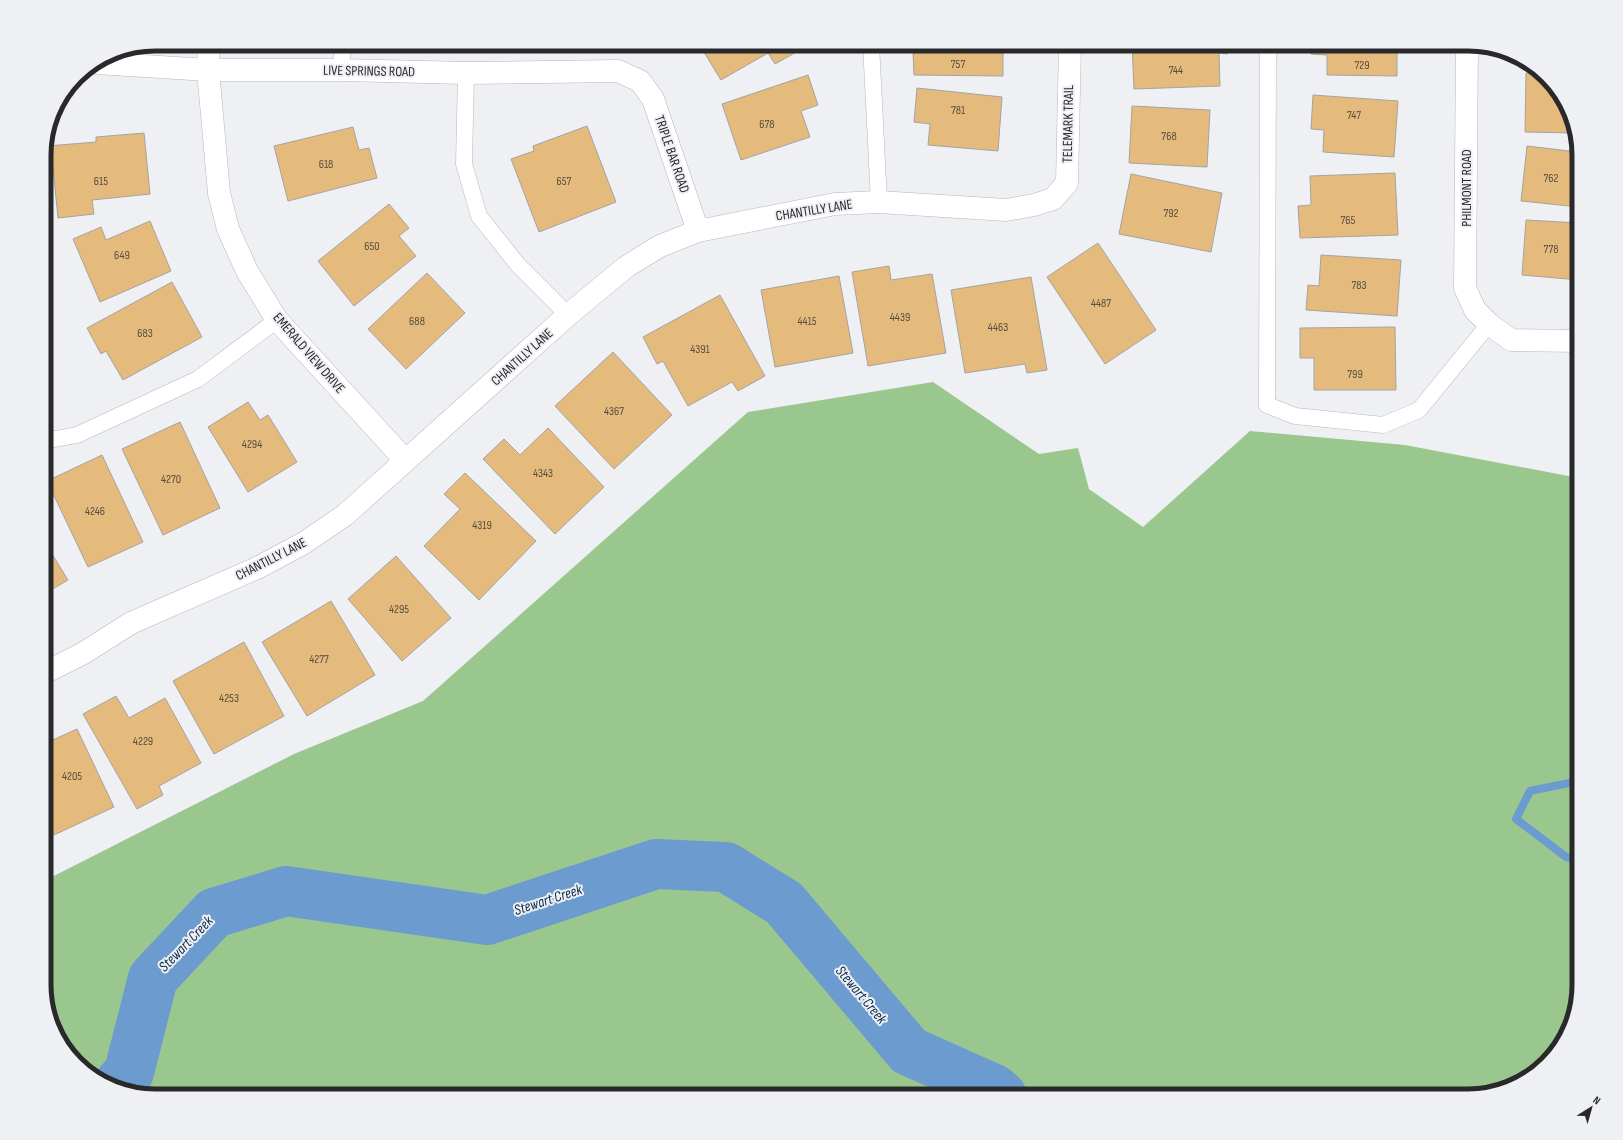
<svg xmlns="http://www.w3.org/2000/svg" width="1623" height="1140" viewBox="0 0 1623 1140" font-family="'Sofia Sans Condensed',sans-serif">
<style>
.forest{fill:#9ac78e}
.lines{fill:none;stroke-linecap:round;stroke-linejoin:round}
.stream{stroke:#6b9bcf;stroke-width:8}
.river{stroke:#6b9bcf;stroke-width:50}
.building{fill:#e4bb7d;stroke:#a5a3a0}
.service-casing{stroke:#b6b7bb;stroke-width:17}
.minor-casing{stroke:#b6b7bb;stroke-width:23}
.service{stroke:#fff;stroke-width:16}
.minor{stroke:#fff;stroke-width:22}
.labels{text-anchor:middle;dominant-baseline:central;stroke-width:4;stroke-linejoin:round;paint-order:stroke}
.number-label{font-size:12px;fill:#584e40}
.street-label{font-size:14px;fill:#29292b;stroke:#eff0f4}
.water-label{font-size:15px;font-style:italic;fill:#062a4c;stroke:#eff0f4}
.rim{fill:none;stroke:#29292b;stroke-width:5}
</style>
<rect width="100%" height="100%" fill="#eff0f4"/>
<path class="forest" d="M 933,382 L 1039,454 L 1078,448 L 1089,489 L 1143,527 L 1250,431 L 1405,445 L 1579,478 L 1579,985 L 1573,1021 L 1556,1052 L 1517,1084 L 1468,1096 L 155,1096 L 119,1090 L 88,1073 L 59,1040 L 44,992 L 44,881 L 294,754 L 423,701 L 748,412 Z"/>
<g class="lines">
<path class="stream" d="M 1579,781 L 1530,791 L 1516,819 L 1566,857 L 1579,861"/>
<path class="river" d="M 115,1088 L 129,1072 L 153,978 L 214,913 L 286,891 L 487,920 L 656,864 L 726,867 L 784,903 L 909,1051 L 994,1089 L 1002,1096"/>
</g>
<path class="building" d="M 699,44 L 806,44 L 807,46 L 775,64 L 768,53 L 721,80 Z
M 912,44 L 1003,44 L 1003,76 L 914,75 L 913,52 L 912,52 Z
M 1132,44 L 1227,44 L 1227,54 L 1219,53 L 1220,86 L 1134,89 Z
M 1311,44 L 1397,44 L 1397,76 L 1327,75 L 1327,55 L 1311,54 Z
M 1526,73 L 1541,74 L 1567,106 L 1574,133 L 1525,132 Z
M 808,75 L 818,105 L 801,111 L 810,137 L 741,160 L 722,104 Z
M 917,88 L 1002,97 L 998,151 L 928,145 L 930,124 L 914,122 Z
M 1313,95 L 1398,101 L 1394,157 L 1323,152 L 1324,130 L 1311,129 Z
M 1132,106 L 1210,110 L 1207,167 L 1129,163 Z
M 587,126 L 616,202 L 539,232 L 511,159 L 534,151 L 533,146 Z
M 353,127 L 359,150 L 369,148 L 377,178 L 288,201 L 274,146 Z
M 144,133 L 150,194 L 92,200 L 94,214 L 58,218 L 53,168 L 50,168 L 47,146 L 96,142 L 96,137 Z
M 1527,146 L 1578,152 L 1579,207 L 1521,201 Z
M 1395,173 L 1398,235 L 1300,238 L 1298,206 L 1311,205 L 1310,176 Z
M 1131,174 L 1222,193 L 1211,252 L 1119,234 Z
M 389,204 L 409,228 L 399,236 L 416,256 L 354,306 L 318,261 Z
M 1526,220 L 1579,223 L 1579,280 L 1522,275 Z
M 150,221 L 171,271 L 100,302 L 73,239 L 101,227 L 106,240 Z
M 1098,243 L 1156,330 L 1105,364 L 1047,277 Z
M 1321,255 L 1401,260 L 1397,316 L 1306,310 L 1308,285 L 1319,286 Z
M 889,266 L 891,280 L 932,274 L 946,353 L 868,366 L 852,272 Z
M 427,273 L 465,313 L 406,369 L 368,329 Z
M 839,276 L 853,353 L 775,367 L 761,290 Z
M 1031,277 L 1047,370 L 1027,373 L 1025,364 L 965,373 L 951,290 Z
M 172,282 L 202,337 L 123,380 L 106,351 L 101,354 L 87,328 Z
M 720,295 L 765,376 L 738,391 L 732,382 L 688,406 L 663,361 L 657,364 L 643,337 Z
M 1395,327 L 1396,390 L 1314,390 L 1314,358 L 1300,358 L 1300,328 Z
M 613,352 L 672,415 L 614,469 L 555,406 Z
M 248,402 L 260,420 L 268,415 L 297,462 L 248,492 L 208,427 Z
M 180,422 L 220,508 L 163,535 L 122,449 Z
M 548,428 L 604,487 L 555,534 L 483,459 L 504,439 L 520,455 Z
M 102,455 L 143,542 L 88,567 L 47,481 Z
M 465,473 L 536,541 L 479,600 L 424,546 L 460,509 L 444,494 Z
M 44,541 L 68,580 L 44,594 Z
M 396,556 L 451,618 L 402,661 L 348,599 Z
M 331,601 L 375,675 L 307,716 L 262,642 Z
M 244,642 L 284,716 L 214,754 L 173,681 Z
M 116,696 L 129,718 L 165,698 L 201,763 L 159,786 L 163,795 L 137,809 L 83,714 Z
M 77,729 L 114,807 L 54,835 L 44,813 L 44,744 Z"/>
<g class="lines">
<defs>
<path id="service" d="M 871,44 L 879,202
M 1268,44 L 1267,405 L 1295,416 L 1383,425 L 1419,410 L 1489,324
M 341,70 L 343,44
M 466,73 L 464,164 L 479,216 L 518,265 L 568,315
M 44,441 L 77,435 L 198,379 L 277,320"/>
<path id="minor" d="M 209,44 L 208,70 L 219,193 L 228,229 L 247,271 L 277,320 L 405,460
M 1467,44 L 1465,288 L 1475,310 L 1489,324 L 1511,340 L 1579,341
M 96,63 L 208,70 L 341,70 L 466,73 L 618,71 L 640,81 L 653,99 L 698,231
M 44,673 L 82,654 L 131,623 L 257,568 L 304,543 L 345,515 L 568,315 L 626,267 L 660,246 L 698,231 L 835,204 L 879,202 L 1006,210 L 1034,205 L 1053,199 L 1067,183 L 1070,44"/>
</defs>
<use href="#service" class="service-casing"/>
<use href="#minor" class="minor-casing"/>
<use href="#service" class="service"/>
<use href="#minor" class="minor"/>
</g>
<g class="labels">
<g class="number-label">
<text x="958" y="64">757</text>
<text x="1362" y="65">729</text>
<text x="1176" y="70">744</text>
<text x="958" y="110">781</text>
<text x="1354" y="115">747</text>
<text x="767" y="124">678</text>
<text x="1169" y="136">768</text>
<text x="326" y="164">618</text>
<text x="1551" y="178">762</text>
<text x="101" y="181">615</text>
<text x="564" y="181">657</text>
<text x="1171" y="213">792</text>
<text x="1348" y="220">765</text>
<text x="372" y="246">650</text>
<text x="1551" y="249">778</text>
<text x="122" y="255">649</text>
<text x="1359" y="285">783</text>
<text x="1101" y="303">4487</text>
<text x="900" y="317">4439</text>
<text x="417" y="321">688</text>
<text x="807" y="321">4415</text>
<text x="998" y="327">4463</text>
<text x="145" y="333">683</text>
<text x="700" y="349">4391</text>
<text x="1355" y="374">799</text>
<text x="614" y="411">4367</text>
<text x="252" y="444">4294</text>
<text x="543" y="473">4343</text>
<text x="171" y="479">4270</text>
<text x="95" y="511">4246</text>
<text x="482" y="525">4319</text>
<text x="399" y="609">4295</text>
<text x="319" y="659">4277</text>
<text x="229" y="698">4253</text>
<text x="143" y="741">4229</text>
<text x="72" y="776">4205</text>
</g>
<g class="street-label">
<text transform="translate(369 71) rotate(1)">LIVE SPRINGS ROAD</text>
<text transform="translate(1068 124) rotate(-89)">TELEMARK TRAIL</text>
<text transform="translate(672 154) rotate(71)">TRIPLE BAR ROAD</text>
<text transform="translate(1466 188) rotate(-90)">PHILMONT ROAD</text>
<text transform="translate(814 210) rotate(-9)">CHANTILLY LANE</text>
<text transform="translate(309 353) rotate(49)">EMERALD VIEW DRIVE</text>
<text transform="translate(522 357) rotate(-42)">CHANTILLY LANE</text>
<text transform="translate(271 559) rotate(-27)">CHANTILLY LANE</text>
</g>
<g class="water-label">
<text transform="translate(548 900) rotate(-18)">Stewart Creek</text>
<text transform="translate(186 944) rotate(-46)">Stewart Creek</text>
<text transform="translate(861 995) rotate(50)">Stewart Creek</text>
</g>
</g>
<path d="M0 0H1623V1140H0ZM155 51H1468A104 104 0 0 1 1572 155V985A104 104 0 0 1 1468 1089H155A104 104 0 0 1 51 985V155A104 104 0 0 1 155 51Z" fill="#eff0f4" fill-rule="evenodd"/>
<path class="rim" d="M155 51H1468A104 104 0 0 1 1572 155V985A104 104 0 0 1 1468 1089H155A104 104 0 0 1 51 985V155A104 104 0 0 1 155 51Z"/>
<g transform="translate(1591 1108) rotate(37)" stroke="#eff0f4" stroke-width="3" paint-order="stroke">
<path d="M0-3L7 15L0 10L-7 15Z" fill="#29292b"/>
<text y="-6" font-size="11" font-weight="bold" text-anchor="middle" fill="#29292b">N</text>
</g>
</svg>
